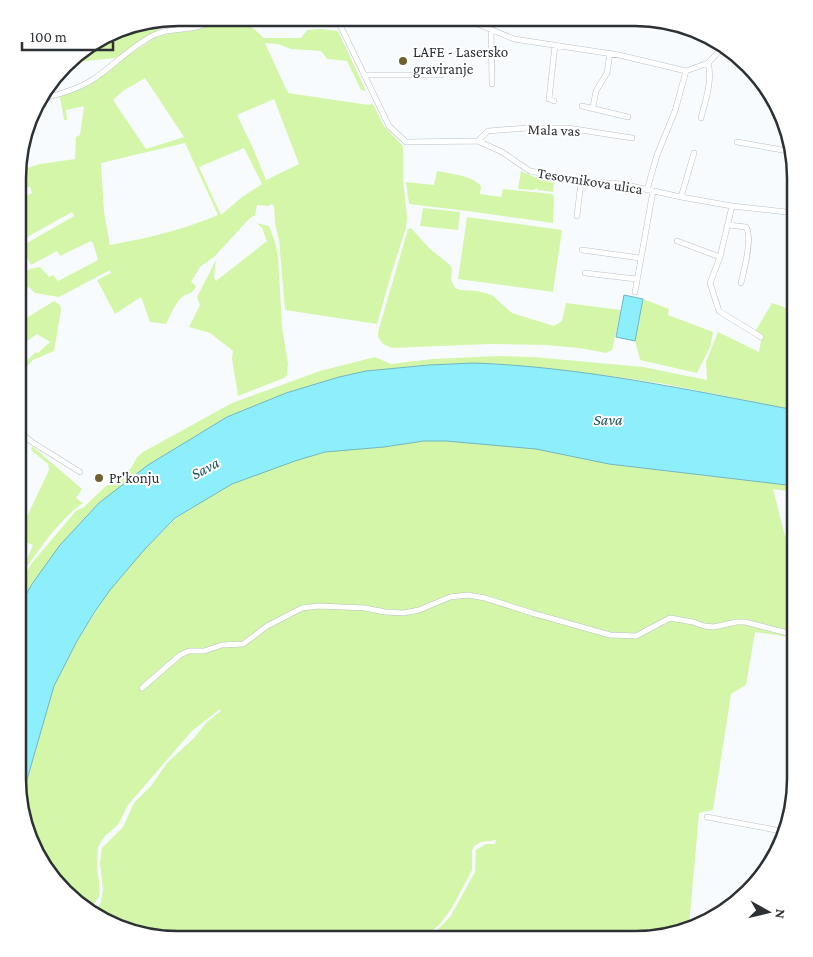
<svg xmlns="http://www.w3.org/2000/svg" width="813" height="957" viewBox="0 0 813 957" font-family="'Crimson Pro',serif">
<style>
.green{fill:#d4f6a9;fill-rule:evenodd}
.water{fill:#8eeffc;stroke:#71b6c0}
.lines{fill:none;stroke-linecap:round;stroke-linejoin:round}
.minor-casing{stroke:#bac0c7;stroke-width:6}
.minor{stroke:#fff;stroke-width:5}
.poi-dot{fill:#716230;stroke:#fff;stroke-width:2}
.labels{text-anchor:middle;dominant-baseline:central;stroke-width:4;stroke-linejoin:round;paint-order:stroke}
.poi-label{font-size:15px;fill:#2e3134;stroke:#fff;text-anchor:start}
.street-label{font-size:15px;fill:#2e3134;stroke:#fff}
.water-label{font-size:16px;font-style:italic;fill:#1d555c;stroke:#fff}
.rim{fill:none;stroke:#2e3134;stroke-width:2.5}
</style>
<rect width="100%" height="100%" fill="#f8fbfe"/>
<path class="green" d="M 164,20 L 165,23 L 163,26 L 153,24 L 153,27 L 158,28 L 158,31 L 115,58 L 68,63 L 73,57 L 126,26 Z
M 224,22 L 246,22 L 264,38 L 301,38 L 307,30 L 321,29 L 338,31 L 366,91 L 361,90 L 347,61 L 327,59 L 321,51 L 291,49 L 278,44 L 265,43 L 288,93 L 369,105 L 373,104 L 384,126 L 403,146 L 403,180 L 407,218 L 406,228 L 393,268 L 377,324 L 285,310 L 279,240 L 275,223 L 274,207 L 272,204 L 268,206 L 257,205 L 255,216 L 253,216 L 248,220 L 215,256 L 200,267 L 191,282 L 196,286 C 193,295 186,293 181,298 C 175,304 170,316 166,324 L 150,322 L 141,297 L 115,314 L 97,280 L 111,273 L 110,270 L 59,297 L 35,293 L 29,287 L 20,292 L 20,275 L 30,269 L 40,267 L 49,277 L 53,275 L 58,281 L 98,260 L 93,243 L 91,241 L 60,256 L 57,251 L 31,265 L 25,253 L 20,255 L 20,199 L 32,193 L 30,187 L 27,187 L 20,172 L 20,161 L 24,169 L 40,164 L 75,159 L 76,137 L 80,135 L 84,106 L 66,110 L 67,120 L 64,120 L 60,97 L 90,85 L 120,61 L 156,37 L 172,33 L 190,31 ZM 145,78 L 184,137 L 146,149 L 113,100 L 123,91 ZM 274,99 L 299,164 L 266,180 L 252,146 L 237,115 ZM 185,143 L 218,215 C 183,230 147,238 110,245 L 104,212 L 101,163 ZM 244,148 L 262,184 L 242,197 L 221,215 L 199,167 ZM 72,212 L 74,216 L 27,243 L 24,239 Z
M 437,171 C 450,174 472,175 481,186 L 480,194 L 501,197 L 503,189 L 552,194 L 554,197 L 553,223 L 467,211 L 409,204 L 406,182 L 434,185 Z
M 521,171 L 539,179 L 554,181 L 553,192 L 538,190 L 538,188 L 536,188 L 535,190 L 518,189 Z
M 423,208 L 460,212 L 458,230 L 420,226 Z
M 467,217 L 562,230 L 553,292 L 458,279 Z
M 257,223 L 269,226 L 275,242 L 278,256 L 282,327 L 288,364 L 287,375 L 284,378 L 238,396 L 232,359 L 233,351 L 210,333 L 189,327 L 200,305 L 197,297 L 216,260 L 214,277 L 216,281 L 267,241 L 262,228 Z
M 411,228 L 430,249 L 449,264 L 452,269 L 451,280 L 455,288 L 460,290 L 478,291 L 492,295 L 512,313 L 554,326 L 562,321 L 566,303 L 621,310 L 612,350 L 606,353 L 579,348 L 546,345 L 490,344 L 392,348 L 383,344 L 378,337 L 378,332 L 408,229 Z
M 643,299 L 669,309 L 668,315 L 713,332 L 710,347 L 697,373 L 640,360 L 635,341 Z
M 54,301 L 60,305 L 61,310 L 54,351 L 33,360 L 19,375 L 20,353 L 22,356 L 20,361 L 23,364 L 36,352 L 38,353 L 50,342 L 37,334 L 23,344 L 20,342 L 20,322 Z
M 772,303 L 795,311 L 795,410 L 665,384 L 610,376 L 498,364 L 429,365 L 366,371 L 339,377 L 286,393 L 227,417 L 189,440 L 99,503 L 60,545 L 32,584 L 18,609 L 18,587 L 31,564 L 76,511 L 84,507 L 105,487 L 131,468 L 137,457 L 143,452 L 232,403 L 320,371 L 375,357 L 391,364 L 432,359 L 498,356 L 533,357 L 643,367 L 707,380 L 706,362 L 718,332 L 759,352 L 761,341 L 753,335 Z
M 424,441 L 446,441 L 515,446 L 557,452 L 609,464 L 795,486 L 795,492 L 773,489 L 785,536 L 795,544 L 795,638 L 755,632 L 746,685 L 731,694 L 713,810 L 699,813 L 689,926 L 645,939 L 428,939 L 450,917 L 475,872 L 476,850 L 486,844 L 495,844 L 496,840 L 481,842 L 474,846 L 472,851 L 472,870 L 453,906 L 441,923 L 423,939 L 168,939 L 98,918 L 94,914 L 101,902 L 103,889 L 100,863 L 102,848 L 123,827 L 134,803 L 151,786 L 167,763 L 194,738 L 207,722 L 221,711 L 220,709 L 192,731 L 178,747 L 128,805 L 118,825 L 105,836 L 98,847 L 97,867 L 99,881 L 99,897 L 90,910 L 39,859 L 22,797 L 54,686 L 77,641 L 110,590 L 144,550 L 176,518 L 232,484 L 295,461 L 325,452 L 384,447 Z
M 32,446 L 82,489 L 76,498 L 83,503 C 59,519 34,556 18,581 L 19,569 L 26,561 L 33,545 L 23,541 L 24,539 L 22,534 L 22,527 L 49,470 L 48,464 L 31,450 Z"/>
<path class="water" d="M 624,295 L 643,299 L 635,341 L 616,337 Z
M 474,363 C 583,367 689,390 795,410 L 795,486 L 609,464 L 536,449 L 446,441 L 424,441 L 384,447 L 325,452 L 295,461 L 232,484 L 175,518 L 144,550 L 110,590 L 94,613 L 77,641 L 54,686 L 22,797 L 18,779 L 18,609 L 32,584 L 60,545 L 99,503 L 148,465 L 227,417 L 286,393 L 339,377 L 366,371 L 429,365 Z"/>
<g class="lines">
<defs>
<path id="minor" d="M 463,18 L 514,39 L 619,55 L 686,71 L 708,63 L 725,45
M 602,19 L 614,21 L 622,19
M 626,19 L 654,23 L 661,21
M 337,22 L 341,27 L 389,126 L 406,142 L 478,141 L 502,152 L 530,171 L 581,181 L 622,184 L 681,197 L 732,206 L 795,213
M 486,27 L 491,18
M 491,30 L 492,84
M 364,75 L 441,75
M 39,99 C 58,95 76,90 92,80 C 114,66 131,46 154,35 C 166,29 179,30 192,28 C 203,26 213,21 225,20 L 298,19 L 337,22 L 361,18
M 554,101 L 549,99 L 555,45
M 582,106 L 628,117
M 593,107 L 596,91 L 607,73 L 610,53
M 701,118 C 705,101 713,81 708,63
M 478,141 L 488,131 L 527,128 L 568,128 L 632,138
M 737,142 L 788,151
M 647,190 L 657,155 L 675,111 L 686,71
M 681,197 L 694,153
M 732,206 L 720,257 L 710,283 L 719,311 L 761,337
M 577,216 L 581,181
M 728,225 L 746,227 C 753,237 744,271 741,283
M 677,241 L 720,257
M 582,250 L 640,258
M 585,273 L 636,279
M 635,292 L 653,191
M 19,432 L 32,442 L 80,472
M 142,688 L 180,655 L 189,651 L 204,651 L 222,645 L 243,644 L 267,626 L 302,608 L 318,606 L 365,608 L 385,612 L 404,613 L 419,610 L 450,597 L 468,595 L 485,598 L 532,613 L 610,635 L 636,636 L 670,618 L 693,622 L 704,626 L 714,627 L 736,622 L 745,622 L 795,635
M 707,817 L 781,831"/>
</defs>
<use href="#minor" class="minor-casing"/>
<use href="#minor" class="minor"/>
</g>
<g class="poi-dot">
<circle cx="403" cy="61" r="5"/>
<circle cx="99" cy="478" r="5"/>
</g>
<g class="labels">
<g class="poi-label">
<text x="413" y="52">LAFE - Lasersko<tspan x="413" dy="17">graviranje</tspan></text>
<text x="109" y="478">Pr'konju</text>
</g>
<g class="street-label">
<text transform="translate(554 130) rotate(2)">Mala vas</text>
<text transform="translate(590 181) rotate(9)">Tesovnikova ulica</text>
</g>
<g class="water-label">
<text x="608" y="419">Sava</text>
<text transform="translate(205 468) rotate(-28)">Sava</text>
</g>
</g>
<path d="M0 0H813V957H0ZM178 26H635A152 152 0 0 1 787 178V779A152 152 0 0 1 635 931H178A152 152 0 0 1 26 779V178A152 152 0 0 1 178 26Z" fill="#fff" fill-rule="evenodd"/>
<path class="rim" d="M178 26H635A152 152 0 0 1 787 178V779A152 152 0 0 1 635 931H178A152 152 0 0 1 26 779V178A152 152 0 0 1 178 26Z"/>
<g transform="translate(768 912) rotate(98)" stroke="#ffffff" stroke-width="4" paint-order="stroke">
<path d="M0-4L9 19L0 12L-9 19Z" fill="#2e3134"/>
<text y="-8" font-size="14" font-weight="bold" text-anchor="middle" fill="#2e3134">N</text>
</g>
<path d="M22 42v8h91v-8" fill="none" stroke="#2e3134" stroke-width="2.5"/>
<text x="30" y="42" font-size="15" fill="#2e3134" stroke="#ffffff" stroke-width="4" paint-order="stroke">100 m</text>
</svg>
